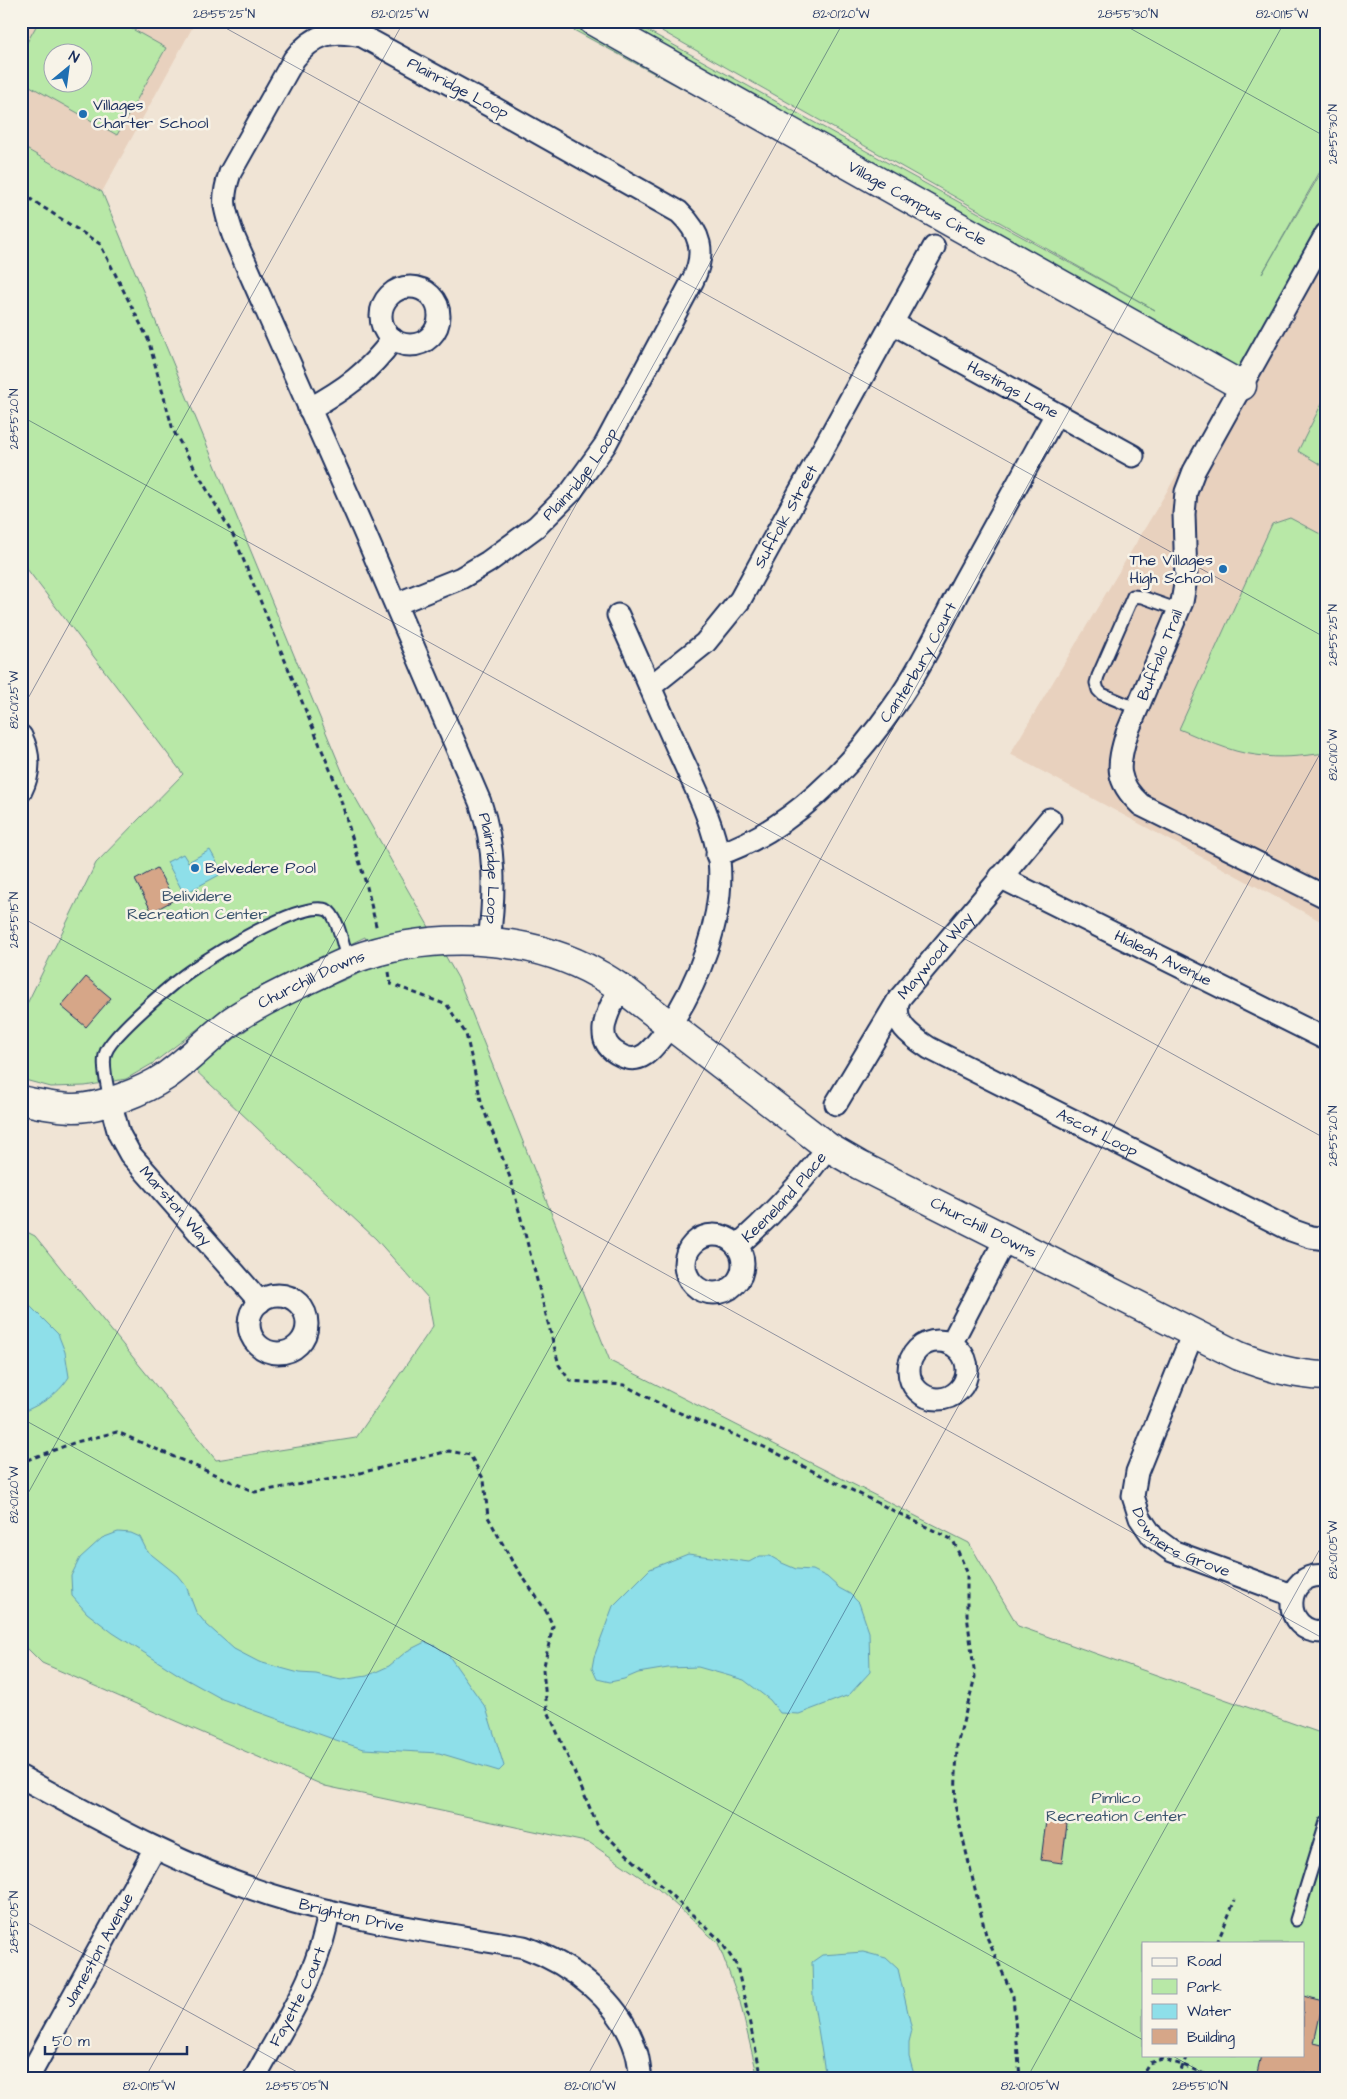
<svg xmlns="http://www.w3.org/2000/svg" width="1347" height="2099" viewBox="0 0 1347 2099" font-family="'Architects Daughter',sans-serif">
<style>
.built{fill:#e8d1be;fill-rule:evenodd}
.green{fill:#b8e8a7;stroke:#6a8c82;fill-rule:evenodd}
.water{fill:#8edfe9;stroke:#6099b1}
.building{fill:#d6a688;stroke:#1b2f5e}
.lines{fill:none;stroke-linecap:round;stroke-linejoin:round}
.lane-casing{stroke:#1b2f5e;stroke-width:15}
.street-casing{stroke:#1b2f5e;stroke-width:25}
.secondary-casing{stroke:#1b2f5e;stroke-width:31}
.path{stroke:#1b2f5e;stroke-width:3;stroke-dasharray:5 4;stroke-linecap:butt}
.lane{stroke:#f7f3e8;stroke-width:11}
.street{stroke:#f7f3e8;stroke-width:21}
.secondary{stroke:#f7f3e8;stroke-width:28}
.ticks{fill:none;stroke:#1b2f5e;stroke-width:1;stroke-opacity:0.45}
.poi-dot{fill:#1f6fb2;stroke:#f7f3e8;stroke-width:2}
.labels{text-anchor:middle;dominant-baseline:central;stroke-width:5;stroke-linejoin:round;paint-order:stroke}
.street-label{font-size:16px;fill:#1b2f5e;stroke:#f7f3e8}
.poi-label{font-size:16px;fill:#1b2f5e;stroke:#f7f3e8;text-anchor:start}
.park-label{font-size:16px;fill:#3a546d;stroke:#f7f3e8}
.neatline{fill:none;stroke:#1b2f5e;stroke-width:2}
.ticks-label{font-size:12px;text-anchor:middle;fill:#1b2f5e}
</style>
<rect width="100%" height="100%" fill="#f0e4d5"/>
<filter id="ink" filterUnits="userSpaceOnUse"><feTurbulence type="fractalNoise" baseFrequency=".02" numOctaves="2"/><feDisplacementMap in="SourceGraphic" scale="10" xChannelSelector="R" yChannelSelector="G"/><feConvolveMatrix kernelMatrix="1 2 1 2 8 2 1 2 1" color-interpolation-filters="sRGB"/></filter>
<g filter="url(#ink)">
<path class="built" d="M 21,21 L 196,21 L 102,192 L 21,146 ZM 52,52 L 82,52 L 82,82 L 52,82 Z
M 1326,225 L 1326,924 L 1010,754 Z"/>
<path class="green" d="M 39,21 L 118,21 L 166,48 L 117,135 L 21,81 L 21,53 ZM 52,52 L 82,52 L 82,82 L 52,82 Z
M 557,21 L 630,21 L 1155,310 L 644,21 L 1326,21 L 1326,161 L 1262,274 L 1326,164 L 1326,220 L 1230,384 Z
M 21,146 L 102,192 L 347,783 L 458,978 L 610,1361 L 969,1543 L 1018,1626 L 1326,1735 L 1326,2078 L 758,2078 L 740,2002 L 718,1943 L 658,1889 L 590,1843 L 325,1786 L 42,1663 L 21,1642 L 21,1229 L 35,1236 L 216,1460 L 356,1438 L 433,1326 L 428,1298 L 376,1239 L 195,1070 C 218,1052 241,1032 266,1017 C 302,996 341,982 379,965 L 365,937 L 262,986 L 226,1007 L 152,1064 L 126,1079 L 85,1086 L 51,1087 L 21,1079 L 21,1016 L 96,863 L 183,774 L 21,561 ZM 1143,1943 L 1303,1943 L 1303,2055 L 1143,2055 Z
M 1326,395 L 1326,468 L 1298,451 Z
M 1290,518 L 1326,537 L 1326,753 C 1302,756 1280,759 1256,755 C 1229,752 1204,739 1179,729 L 1272,524 Z"/>
<path class="water" d="M 210,850 L 223,873 L 184,894 L 167,862 L 183,854 L 188,862 Z
M 21,1297 L 58,1334 L 65,1352 L 69,1377 C 56,1397 42,1403 21,1413 Z
M 118,1532 L 131,1533 L 140,1537 L 147,1551 L 177,1575 L 186,1586 L 196,1612 L 207,1625 L 234,1649 L 259,1662 L 299,1673 L 316,1674 L 341,1680 L 367,1676 L 389,1666 L 407,1651 L 425,1642 L 436,1646 L 449,1656 L 486,1708 L 504,1766 L 499,1771 L 439,1753 L 363,1749 L 333,1739 L 222,1699 L 184,1678 L 113,1633 L 87,1613 L 72,1596 L 71,1576 L 80,1558 L 102,1538 Z
M 688,1554 L 749,1562 L 760,1556 L 770,1556 L 782,1563 L 796,1569 L 813,1570 L 827,1577 L 839,1588 L 850,1594 L 859,1603 L 869,1632 L 870,1672 L 849,1695 L 799,1714 L 780,1713 L 770,1700 L 744,1680 L 698,1667 L 668,1668 L 638,1673 L 624,1679 L 610,1682 L 597,1679 L 592,1668 L 594,1657 L 613,1606 L 650,1569 Z
M 863,1952 L 886,1958 L 898,1969 L 912,2030 L 909,2042 L 909,2057 L 915,2078 L 826,2078 L 813,1998 L 812,1962 L 822,1955 Z"/>
<path class="building" d="M 157,868 L 174,900 L 152,912 L 135,880 Z
M 86,977 L 111,998 L 86,1027 L 61,1006 Z
M 1046,1821 L 1067,1824 L 1062,1863 L 1041,1860 Z
M 1303,1996 L 1323,2001 L 1314,2043 L 1326,2046 L 1326,2078 L 1300,2072 L 1299,2078 L 1275,2078 L 1257,2073 L 1261,2055 L 1303,2055 Z"/>
<g class="lines">
<defs>
<path id="lane" d="M 1138,709 L 1102,694 L 1098,690 L 1096,683 L 1098,676 L 1133,596 L 1142,597 L 1179,610
M 110,1101 C 108,1088 101,1063 106,1052 C 112,1035 174,982 190,971 C 213,955 302,899 327,910 C 338,915 344,950 348,962
M 1296,1920 L 1326,1822"/>
<g id="street">
<path d="M 1326,234 L 1194,471 L 1186,492 L 1184,514 L 1186,579 L 1182,602 L 1127,733 C 1117,766 1115,781 1141,805 L 1326,897"/>
<circle cx="410" cy="316" r="29"/>
<path id="s1" d="M 892,323 L 1133,456"/>
<path d="M 309,409 C 345,389 368,373 393,339"/>
<path id="s2" d="M 396,604 L 461,578 L 488,562 L 537,526 L 571,492 L 605,445 L 693,280 C 706,252 701,233 679,212 L 494,108 L 362,36 C 331,29 314,34 294,59 L 230,173 C 221,200 224,208 233,235 L 363,529 L 480,802 C 496,848 495,893 489,941"/>
<path d="M 618,615 C 639,661 659,708 680,754 C 695,787 714,824 719,860 C 725,917 698,985 666,1031 C 655,1045 643,1066 622,1056 C 589,1041 609,1010 620,988"/>
<path id="s3" d="M 650,687 L 705,643 L 740,600 L 934,247"/>
<path d="M 21,736 C 30,754 30,773 21,791"/>
<path id="s4" d="M 717,855 C 790,831 851,767 894,706 C 921,668 941,624 963,583 C 994,527 1025,470 1056,414"/>
<path id="s5" d="M 1000,877 L 1326,1039"/>
<path id="s6" d="M 899,999 C 891,1023 911,1036 929,1048 L 1291,1230 L 1311,1237 L 1326,1239"/>
<path id="s7" d="M 110,1101 L 119,1134 L 130,1154 L 260,1302"/>
<path id="s8" d="M 836,1104 L 899,999 L 1050,819"/>
<circle cx="714" cy="1264" r="29"/>
<path id="s9" d="M 737,1246 C 771,1216 801,1184 828,1147"/>
<circle cx="278" cy="1324" r="29"/>
<path id="s10" d="M 1193,1333 L 1137,1472 L 1133,1496 L 1140,1518 L 1153,1537 L 1172,1551 L 1292,1595"/>
<circle cx="938" cy="1370" r="29"/>
<path d="M 951,1344 L 1006,1238"/>
<path d="M 1326,1576 C 1283,1569 1278,1635 1326,1632"/>
<path id="s11" d="M 21,1777 C 102,1821 183,1867 271,1895 C 353,1921 439,1933 524,1947 C 571,1964 621,2001 636,2051 C 639,2059 639,2069 641,2078"/>
<path id="s12" d="M 28,2078 L 155,1848"/>
<path id="s13" d="M 255,2078 C 284,2024 320,1973 329,1911"/>
</g>
<g id="secondary">
<path id="s14" d="M 593,21 L 1242,386"/>
<path id="s15" d="M 21,1100 C 39,1104 56,1108 74,1108 C 101,1108 144,1091 166,1076 C 190,1059 210,1037 233,1020 C 255,1005 279,994 303,982 C 319,975 335,966 351,960 C 429,931 525,933 598,974 C 608,979 617,986 627,992 L 828,1147 L 859,1165 L 1239,1356 C 1268,1367 1294,1375 1326,1376"/>
</g>
</defs>
<use href="#lane" class="lane-casing"/>
<use href="#street" class="street-casing"/>
<use href="#secondary" class="secondary-casing"/>
<path class="path" d="M 21,193 L 100,244 L 148,339 L 173,430 L 234,537 L 336,784 L 367,887 L 377,930
M 389,972 L 391,984 L 447,1005 L 466,1034 L 482,1105 L 511,1180 L 559,1365 L 570,1381 L 624,1385 L 670,1409 L 762,1446 L 953,1540 L 967,1572 L 967,1615 L 975,1677 L 957,1745 L 955,1805 L 986,1935 L 1013,1996 L 1020,2078
M 21,1467 L 27,1460 L 76,1442 L 117,1432 L 255,1492 L 344,1477 L 449,1451 L 470,1455 L 484,1480 L 488,1517 L 512,1561 L 546,1611 L 553,1626 L 543,1670 L 547,1709 L 599,1829 L 720,1940 L 737,1966 L 762,2078
M 1217,1943 L 1235,1900
M 1140,2078 L 1149,2063 L 1162,2059 L 1183,2065 L 1214,2078
M 1178,2078 L 1187,2055"/>
<use href="#lane" class="lane"/>
<use href="#street" class="street"/>
<use href="#secondary" class="secondary"/>
</g>
</g>
<path class="ticks" d="M 213,21 L 1326,638M 1117,21 L 1326,137M 21,416 L 1326,1139M 21,711 L 404,21M 21,917 L 1326,1640M 21,1418 L 1143,2040M 21,1506 L 844,21M 21,1919 L 308,2078M 1171,2055 L 1212,2078M 145,2078 L 1285,21M 586,2078 L 1326,743M 1027,2078 L 1326,1538"/>
<g class="poi-dot">
<circle cx="83" cy="114" r="5"/>
<circle cx="1223" cy="569" r="5"/>
<circle cx="195" cy="868" r="5"/>
</g>
<g class="labels">
<g class="street-label">
<text transform="translate(458 88) rotate(28)">Plainridge Loop</text>
<text stroke="none"><textPath href="#s14" startOffset="372">Village Campus Circle</textPath></text>
<text stroke="none"><textPath href="#s1" startOffset="138">Hastings Lane</textPath></text>
<text stroke="none"><textPath href="#s2" startOffset="230">Plainridge Loop</textPath></text>
<text stroke="none"><textPath href="#s3" startOffset="221">Suffolk Street</textPath></text>
<text transform="translate(1160 655) rotate(-68)">Buffalo Trail</text>
<text stroke="none"><textPath href="#s4" startOffset="285">Canterbury Court</textPath></text>
<text stroke="none"><textPath href="#s2" startOffset="1851">Plainridge Loop</textPath></text>
<text stroke="none"><textPath href="#s8" startOffset="179">Maywood Way</textPath></text>
<text stroke="none"><textPath href="#s5" startOffset="182">Hialeah Avenue</textPath></text>
<text stroke="none"><textPath href="#s15" startOffset="328">Churchill Downs</textPath></text>
<text stroke="none"><textPath href="#s6" startOffset="251">Ascot Loop</textPath></text>
<text stroke="none"><textPath href="#s9" startOffset="68">Keeneland Place</textPath></text>
<text stroke="none"><textPath href="#s7" startOffset="126">Marston Way</textPath></text>
<text stroke="none"><textPath href="#s15" startOffset="1090">Churchill Downs</textPath></text>
<text stroke="none"><textPath href="#s10" startOffset="246">Downers Grove</textPath></text>
<text stroke="none"><textPath href="#s11" startOffset="360">Brighton Drive</textPath></text>
<text stroke="none"><textPath href="#s12" startOffset="146">Jameston Avenue</textPath></text>
<text stroke="none"><textPath href="#s13" startOffset="92">Fayette Court</textPath></text>
</g>
<g class="poi-label">
<text x="93" y="105">Villages<tspan x="93" dy="18">Charter School</tspan></text>
<text x="1213" y="560" text-anchor="end">The Villages<tspan x="1213" dy="18">High School</tspan></text>
<text x="205" y="868">Belvedere Pool</text>
</g>
<g class="park-label">
<text x="197" y="896">Belividere<tspan x="197" dy="18">Recreation Center</tspan></text>
<text x="1116" y="1798">Pimlico<tspan x="1116" dy="18">Recreation Center</tspan></text>
</g>
</g>
<rect width="1347" height="2099" fill="none" stroke="#f7f3e8" stroke-width="55"/>
<rect x="1142" y="1942" width="162" height="115" fill="#f7f3e8" stroke="#9fa5b1"/>
<rect x="1152" y="1958" width="25" height="8" fill="#f7f3e8" stroke="#9fa5b1"/>
<text x="1187" y="1966" font-size="15" fill="#1b2f5e">Road</text>
<rect x="1152" y="1979" width="25" height="15" fill="#b8e8a7" stroke="#9fa5b1"/>
<text x="1187" y="1992" font-size="15" fill="#1b2f5e">Park</text>
<rect x="1152" y="2004" width="25" height="15" fill="#8edfe9" stroke="#9fa5b1"/>
<text x="1187" y="2016" font-size="15" fill="#1b2f5e">Water</text>
<rect x="1152" y="2029" width="25" height="15" fill="#d6a688" stroke="#9fa5b1"/>
<text x="1187" y="2042" font-size="15" fill="#1b2f5e">Building</text>
<g transform="translate(68 68) rotate(29)"><circle r="24" fill="#f7f3e8" stroke="#9fa5b1"/>
<path d="M0-4L9 19L0 12L-9 19Z" fill="#1f6fb2"/>
<text y="-8" font-size="14" font-weight="bold" text-anchor="middle" fill="#1b2f5e">N</text>
</g>
<path d="M45 2046v8h142v-8" fill="none" stroke="#1b2f5e" stroke-width="2.5"/>
<text x="52" y="2046" font-size="15" fill="#1b2f5e" stroke="#f7f3e8" stroke-width="4" paint-order="stroke">50 m</text>
<rect x="28" y="28" width="1292" height="2044" class="neatline"/>
<g class="ticks-label">
<text x="224" y="18">28°55'25"N</text>
<text x="400" y="18">82°01'25"W</text>
<text x="841" y="18">82°01'20"W</text>
<text x="1128" y="18">28°55'30"N</text>
<text x="1282" y="18">82°01'15"W</text>
<text transform="translate(1333 134) rotate(-90)" y="4">28°55'30"N</text>
<text transform="translate(14 419) rotate(-90)" y="4">28°55'20"N</text>
<text transform="translate(1333 635) rotate(-90)" y="4">28°55'25"N</text>
<text transform="translate(14 700) rotate(-90)" y="4">82°01'25"W</text>
<text transform="translate(1333 755) rotate(-90)" y="4">82°01'10"W</text>
<text transform="translate(14 920) rotate(-90)" y="4">28°55'15"N</text>
<text transform="translate(1333 1136) rotate(-90)" y="4">28°55'20"N</text>
<text transform="translate(14 1495) rotate(-90)" y="4">82°01'20"W</text>
<text transform="translate(1333 1550) rotate(-90)" y="4">82°01'05"W</text>
<text transform="translate(14 1922) rotate(-90)" y="4">28°55'05"N</text>
<text x="149" y="2090">82°01'15"W</text>
<text x="297" y="2090">28°55'05"N</text>
<text x="590" y="2090">82°01'10"W</text>
<text x="1030" y="2090">82°01'05"W</text>
<text x="1200" y="2090">28°55'10"N</text>
</g>
</svg>
